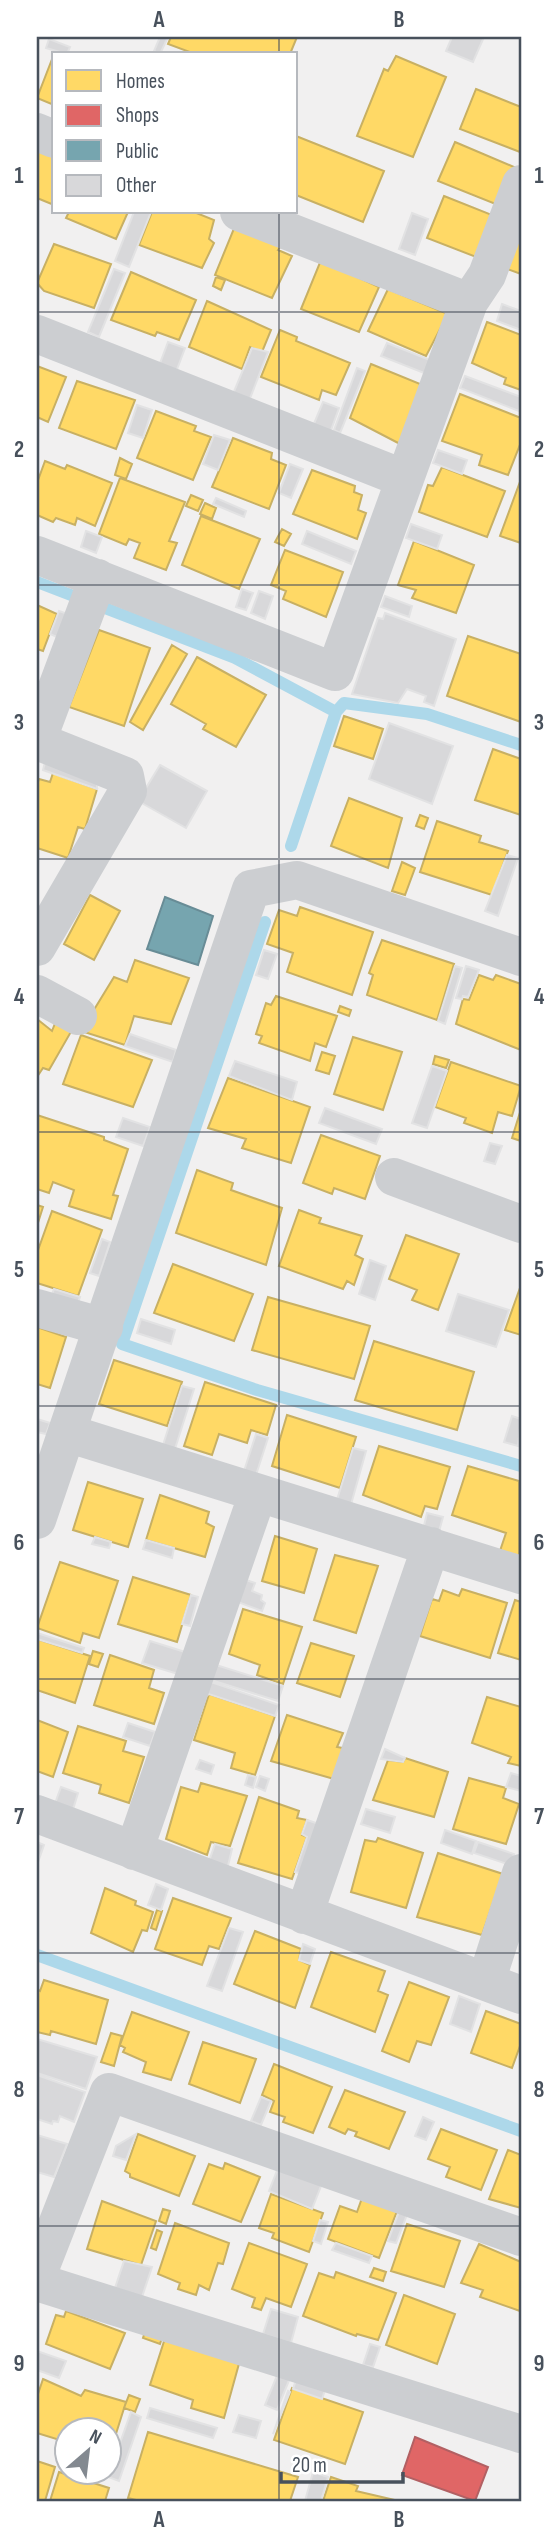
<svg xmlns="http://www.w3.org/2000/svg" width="558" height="2538" viewBox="0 0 558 2538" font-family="'Sofia Sans Condensed',sans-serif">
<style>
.homes{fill:#ffd966;stroke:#c8b063;stroke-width:2}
.shops{fill:#e06666;stroke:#b26063;stroke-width:2}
.public{fill:#76a5af;stroke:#688c96;stroke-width:2}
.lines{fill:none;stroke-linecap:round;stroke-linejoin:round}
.stream{stroke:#add8ea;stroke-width:12}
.building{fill:#d8d8da;stroke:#e2e2e3;stroke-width:2}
.minor{stroke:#ccced1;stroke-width:38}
.grid{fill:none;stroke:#48515c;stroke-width:2;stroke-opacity:0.55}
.neatline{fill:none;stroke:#48515c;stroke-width:2.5}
.grid-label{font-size:23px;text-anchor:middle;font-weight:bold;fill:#48515c}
</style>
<rect width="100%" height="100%" fill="#f1f0f0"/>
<path class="homes" d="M 171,37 L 297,37 L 290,54 L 195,54 L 168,44 Z
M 54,54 L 54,105 L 37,98 Z
M 396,56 L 446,77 L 413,157 L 357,136 L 384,69 L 388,71 Z
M 476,89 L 521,107 L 520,152 L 460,129 Z
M 296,136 L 384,171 L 363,222 L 296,195 Z
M 455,142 L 514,167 L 498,205 L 438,181 Z
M 37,150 L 54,157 L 54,205 L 37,198 Z
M 444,196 L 512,223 L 497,265 L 427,238 Z
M 69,212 L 128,212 L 116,239 L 66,218 Z
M 152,212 L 194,212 L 214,220 L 209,239 L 214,243 L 202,268 L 139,245 Z
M 521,224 L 521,274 L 502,267 Z
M 235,226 L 281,246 L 278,250 L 292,256 L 272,298 L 215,275 Z
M 54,244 L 111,264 L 94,308 L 44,291 L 37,283 Z
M 321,260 L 379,287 L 359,332 L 301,309 Z
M 131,272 L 196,300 L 179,340 L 157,332 L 155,336 L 111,320 Z
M 216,277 L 225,280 L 221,290 L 213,286 Z
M 388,289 L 448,314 L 426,356 L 368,331 Z
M 207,301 L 271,330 L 262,352 L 250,347 L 242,369 L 189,347 Z
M 487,322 L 521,335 L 521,390 L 504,384 L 506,378 L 472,363 Z
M 280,330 L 297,337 L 296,341 L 350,363 L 336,395 L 322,390 L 319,400 L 261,377 Z
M 371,364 L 425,386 L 402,445 L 350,418 Z
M 37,366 L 66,377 L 48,422 L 37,417 Z
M 77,381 L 135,400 L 116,449 L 59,428 Z
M 460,394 L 521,418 L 521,442 L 508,475 L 479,465 L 482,455 L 442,441 Z
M 156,411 L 196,426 L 194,431 L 211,437 L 193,480 L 137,458 Z
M 233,438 L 272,453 L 271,459 L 286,465 L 269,509 L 212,487 Z
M 120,458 L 132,464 L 126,479 L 115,475 Z
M 45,461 L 65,469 L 67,465 L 112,483 L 95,526 L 77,518 L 75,525 L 56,518 L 53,522 L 37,515 L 37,483 Z
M 442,467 L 505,491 L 487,537 L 419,512 L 428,485 L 433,486 Z
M 312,470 L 355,486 L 354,492 L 362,495 L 358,510 L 366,513 L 357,539 L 293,514 Z
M 120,478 L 185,502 L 169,541 L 177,543 L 166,570 L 134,558 L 140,543 L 129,539 L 126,545 L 99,534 Z
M 521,479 L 521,543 L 500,536 Z
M 191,495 L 203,500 L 198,511 L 186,506 Z
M 205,503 L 216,508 L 212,519 L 200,514 Z
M 201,516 L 260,539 L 239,589 L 182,565 Z
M 282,529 L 291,534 L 284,546 L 275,542 Z
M 414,541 L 474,565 L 456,613 L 412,598 L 416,590 L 398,585 Z
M 285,550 L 343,572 L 326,617 L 283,599 L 286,591 L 271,585 Z
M 37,605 L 57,614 L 43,651 L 37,649 Z
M 99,630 L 150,648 L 124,726 L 69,707 Z
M 468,636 L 521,654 L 521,722 L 447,696 Z
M 172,645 L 187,654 L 143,730 L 130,722 Z
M 197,657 L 266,695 L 236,747 L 203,729 L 206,724 L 171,704 Z
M 344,716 L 383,729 L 373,759 L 334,746 Z
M 493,749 L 521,759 L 521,815 L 475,800 Z
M 53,773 L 97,789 L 85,829 L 78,827 L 68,858 L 37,848 L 37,785 L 39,779 L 50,782 Z
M 349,798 L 402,818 L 388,868 L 331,846 Z
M 420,815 L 428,818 L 424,829 L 416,826 Z
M 437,821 L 481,836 L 479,842 L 508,851 L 492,895 L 420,872 Z
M 402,862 L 415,868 L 405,895 L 392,891 Z
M 90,895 L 120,911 L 94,960 L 64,944 Z
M 300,907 L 373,932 L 352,995 L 287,972 L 293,953 L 267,944 L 279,910 L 297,916 Z
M 382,940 L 454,964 L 437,1020 L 367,995 L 373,975 L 369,973 Z
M 135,960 L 189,978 L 171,1024 L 134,1016 L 125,1045 L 81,1031 L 114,977 L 127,982 Z
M 479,975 L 493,980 L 496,975 L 521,984 L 521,1050 L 456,1024 L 463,999 L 469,1000 Z
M 276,996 L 337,1016 L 326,1047 L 315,1043 L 310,1061 L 259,1043 L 262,1036 L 256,1034 L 266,1003 L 271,1005 Z
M 340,1006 L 351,1010 L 349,1016 L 338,1012 Z
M 37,1019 L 52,1031 L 56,1021 L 72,1030 L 49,1070 L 43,1068 L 37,1077 Z
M 81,1035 L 152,1060 L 133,1107 L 63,1084 Z
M 353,1037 L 402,1052 L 383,1110 L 334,1094 Z
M 322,1052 L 335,1056 L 329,1074 L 316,1070 Z
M 435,1056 L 449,1060 L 446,1068 L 433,1064 Z
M 451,1062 L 521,1086 L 512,1116 L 498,1112 L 492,1133 L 464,1123 L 466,1118 L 435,1107 Z
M 228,1078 L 310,1107 L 291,1163 L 242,1148 L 246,1139 L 208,1128 Z
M 521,1109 L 521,1141 L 512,1138 Z
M 37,1115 L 104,1137 L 104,1140 L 128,1149 L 113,1195 L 118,1196 L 111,1219 L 69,1206 L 74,1190 L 53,1182 L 49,1193 L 37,1189 Z
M 321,1135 L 380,1156 L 365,1199 L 334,1188 L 332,1194 L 303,1183 Z
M 197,1170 L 233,1183 L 231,1190 L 282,1208 L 266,1265 L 176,1233 Z
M 37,1205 L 43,1207 L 37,1226 Z
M 299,1210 L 321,1218 L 319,1223 L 362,1236 L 355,1255 L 363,1259 L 354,1285 L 347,1281 L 343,1289 L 279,1266 Z
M 52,1211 L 102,1230 L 78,1296 L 37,1283 L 37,1253 Z
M 406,1235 L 459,1254 L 438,1310 L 412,1300 L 417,1290 L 389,1279 Z
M 173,1264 L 253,1294 L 234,1341 L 154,1313 Z
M 521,1285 L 521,1335 L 505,1330 Z
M 268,1297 L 370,1326 L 354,1379 L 252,1350 Z
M 37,1327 L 66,1337 L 50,1388 L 37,1384 Z
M 374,1341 L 474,1372 L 457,1430 L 355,1400 Z
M 114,1360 L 182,1382 L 167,1426 L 99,1404 Z
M 205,1382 L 276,1405 L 267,1435 L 251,1430 L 247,1443 L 219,1434 L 212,1455 L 184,1446 Z
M 287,1415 L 356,1437 L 340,1488 L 272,1466 Z
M 379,1446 L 450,1467 L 437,1509 L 425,1506 L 421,1517 L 363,1495 Z
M 468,1466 L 519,1481 L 519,1558 L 500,1551 L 506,1533 L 452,1515 Z
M 88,1482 L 143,1499 L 128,1547 L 73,1530 Z
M 160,1495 L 209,1512 L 206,1523 L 214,1527 L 205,1557 L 146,1540 Z
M 275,1536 L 317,1549 L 304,1593 L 262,1581 Z
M 335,1555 L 378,1566 L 356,1633 L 314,1620 Z
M 60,1562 L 118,1581 L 99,1638 L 83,1633 L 80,1643 L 37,1628 Z
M 133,1577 L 191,1595 L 177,1642 L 118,1624 Z
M 462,1589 L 507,1603 L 490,1658 L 420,1636 L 432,1599 L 439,1601 L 443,1590 L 459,1596 Z
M 515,1600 L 521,1602 L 521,1660 L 498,1653 Z
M 243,1609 L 302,1627 L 283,1684 L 257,1675 L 260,1665 L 229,1654 Z
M 37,1639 L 90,1656 L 75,1703 L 37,1690 Z
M 311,1643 L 354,1656 L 340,1697 L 297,1683 Z
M 93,1651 L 103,1654 L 98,1667 L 89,1664 Z
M 110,1655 L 154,1670 L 149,1688 L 164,1693 L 154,1724 L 94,1705 Z
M 209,1694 L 275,1716 L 255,1775 L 231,1768 L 235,1753 L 194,1740 Z
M 487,1697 L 521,1707 L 521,1766 L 508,1763 L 511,1757 L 472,1743 Z
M 287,1715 L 343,1733 L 337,1747 L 343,1748 L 334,1779 L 271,1761 Z
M 37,1720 L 68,1732 L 53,1777 L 37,1771 Z
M 78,1726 L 126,1741 L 123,1751 L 144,1757 L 129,1803 L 99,1793 L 101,1785 L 63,1773 Z
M 405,1758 L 448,1772 L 434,1817 L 373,1800 L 388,1760 L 403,1762 Z
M 469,1778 L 506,1788 L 503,1798 L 519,1804 L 506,1844 L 453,1829 Z
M 201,1783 L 247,1796 L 230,1846 L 211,1842 L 207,1855 L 166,1839 L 181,1787 L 198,1792 Z
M 259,1797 L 299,1811 L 297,1818 L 307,1820 L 302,1835 L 307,1837 L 292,1879 L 238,1863 Z
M 378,1838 L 423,1853 L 406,1908 L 351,1892 L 365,1840 L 376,1842 Z
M 438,1853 L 503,1874 L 482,1935 L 417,1917 Z
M 105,1888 L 136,1901 L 135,1905 L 153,1912 L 147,1931 L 142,1930 L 133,1952 L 91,1933 Z
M 173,1898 L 231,1918 L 219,1949 L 209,1946 L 202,1965 L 155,1949 Z
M 157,1910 L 162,1911 L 156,1930 L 151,1928 Z
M 255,1931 L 301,1949 L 299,1960 L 310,1965 L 295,2008 L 234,1984 Z
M 331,1952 L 385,1971 L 378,1991 L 388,1995 L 375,2032 L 311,2007 Z
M 44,1980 L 108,2000 L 96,2044 L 51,2031 L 50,2035 L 37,2032 L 37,1989 L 40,1991 Z
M 409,1982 L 449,1997 L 431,2045 L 417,2041 L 409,2062 L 382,2051 Z
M 486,2011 L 521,2024 L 521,2043 L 512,2068 L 471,2053 Z
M 132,2012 L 189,2032 L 171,2080 L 143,2072 L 146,2062 L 123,2052 L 125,2048 L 120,2045 Z
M 111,2033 L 122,2036 L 114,2066 L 101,2062 Z
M 203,2042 L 256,2059 L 240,2103 L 189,2084 Z
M 274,2064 L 332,2087 L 313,2133 L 283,2122 L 285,2117 L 270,2112 L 274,2101 L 262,2095 Z
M 345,2090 L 405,2112 L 389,2149 L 355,2136 L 357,2132 L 348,2129 L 345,2134 L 329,2127 Z
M 441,2129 L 497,2150 L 481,2190 L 446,2177 L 450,2167 L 428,2159 Z
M 138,2134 L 195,2156 L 179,2196 L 130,2177 L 130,2174 L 125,2171 Z
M 508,2150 L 521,2155 L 521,2208 L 489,2199 Z
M 225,2163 L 260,2177 L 241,2222 L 193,2204 L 209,2164 L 223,2169 Z
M 271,2194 L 323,2213 L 309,2252 L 272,2238 L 274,2233 L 259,2228 Z
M 362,2198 L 397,2211 L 379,2258 L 328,2239 L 340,2206 L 357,2212 Z
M 102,2201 L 156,2221 L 141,2265 L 87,2249 Z
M 163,2209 L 170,2211 L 166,2224 L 159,2221 Z
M 175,2223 L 229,2243 L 223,2264 L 218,2263 L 209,2290 L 199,2285 L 196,2295 L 178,2289 L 180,2283 L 158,2274 Z
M 407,2224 L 460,2241 L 444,2287 L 391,2271 Z
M 157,2230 L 162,2232 L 156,2250 L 151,2248 Z
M 249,2243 L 307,2264 L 291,2307 L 266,2298 L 261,2310 L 252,2307 L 255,2298 L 232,2289 Z
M 479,2244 L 521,2262 L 520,2311 L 480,2297 L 483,2290 L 461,2283 Z
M 374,2268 L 386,2272 L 383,2281 L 370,2277 Z
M 336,2272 L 396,2293 L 378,2340 L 357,2334 L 356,2336 L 303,2316 L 319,2273 L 334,2278 Z
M 404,2295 L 455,2314 L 437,2364 L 386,2345 Z
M 66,2311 L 125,2333 L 110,2369 L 46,2344 L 56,2315 L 64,2317 Z
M 147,2326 L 164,2331 L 160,2344 L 143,2338 Z
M 167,2332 L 240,2360 L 224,2418 L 191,2408 L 193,2400 L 150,2385 Z
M 43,2379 L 81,2396 L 85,2390 L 126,2402 L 109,2456 L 108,2430 L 66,2430 L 66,2442 L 37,2433 L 37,2397 Z
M 292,2388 L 363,2412 L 345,2464 L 274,2440 Z
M 129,2395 L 140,2399 L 135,2412 L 124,2408 Z
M 148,2432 L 298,2477 L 290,2501 L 140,2501 L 128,2498 Z
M 37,2461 L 55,2467 L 45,2501 L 37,2501 Z
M 59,2472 L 109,2488 L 105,2501 L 50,2501 Z
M 331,2477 L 358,2486 L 356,2491 L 399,2501 L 323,2501 Z"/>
<path class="shops" d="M 415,2437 L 488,2467 L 475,2501 L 402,2475 Z"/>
<path class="public" d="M 165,897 L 213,916 L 198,965 L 147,949 Z"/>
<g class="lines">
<path class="stream" d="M 37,582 L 235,658 L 336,712
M 291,846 L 336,712 L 344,703 L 427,714 L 521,745
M 265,922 L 122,1344 L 257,1390 L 521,1466
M 37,1955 L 521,2131"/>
</g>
<path class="building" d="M 160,37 L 168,37 L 160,54 L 154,51 Z
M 452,37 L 484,37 L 473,62 L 446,51 Z
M 49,39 L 70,47 L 67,54 L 46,48 Z
M 134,212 L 151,212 L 129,267 L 115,261 Z
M 412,213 L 428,219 L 415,255 L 399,249 Z
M 114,269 L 125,273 L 99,337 L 88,332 Z
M 502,304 L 521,311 L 521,330 L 497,321 Z
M 168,342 L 185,348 L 176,372 L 159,366 Z
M 387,343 L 435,362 L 429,375 L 381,356 Z
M 252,348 L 268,352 L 249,401 L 233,394 Z
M 357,368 L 365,371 L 340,433 L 334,430 Z
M 465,376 L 521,397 L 519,411 L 460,388 Z
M 323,402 L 339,408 L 330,433 L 313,426 Z
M 137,405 L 152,410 L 143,438 L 128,433 Z
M 214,435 L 230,440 L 218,470 L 203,464 Z
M 438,450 L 467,460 L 462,474 L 433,463 Z
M 290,464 L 303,469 L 291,498 L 279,493 Z
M 216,498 L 246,511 L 244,517 L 213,504 Z
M 411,524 L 442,535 L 437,549 L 406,538 Z
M 86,531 L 102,537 L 96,553 L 81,547 Z
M 307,531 L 356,551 L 351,564 L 302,544 Z
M 242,589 L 253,593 L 246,610 L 236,607 Z
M 259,591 L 273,596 L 265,619 L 251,613 Z
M 385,596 L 412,606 L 409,617 L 381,607 Z
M 59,611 L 68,614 L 59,638 L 50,634 Z
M 385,613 L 456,639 L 434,706 L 424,702 L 426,696 L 407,689 L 398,703 L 352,694 L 378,618 L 383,619 Z
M 389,723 L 453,746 L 432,804 L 369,779 Z
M 45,762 L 97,784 L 97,789 L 43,770 Z
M 160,765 L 207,791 L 186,828 L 138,801 Z
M 507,855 L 518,858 L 498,916 L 485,911 Z
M 264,950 L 277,954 L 268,979 L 256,975 Z
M 455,966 L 462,968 L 445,1024 L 438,1021 Z
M 466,966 L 479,970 L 468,997 L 463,996 L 462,999 L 456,998 Z
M 130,1034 L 176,1050 L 173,1062 L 125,1046 Z
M 235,1061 L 297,1082 L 292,1100 L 229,1076 Z
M 432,1066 L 447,1071 L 427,1128 L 412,1123 Z
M 325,1108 L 382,1129 L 376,1144 L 319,1123 Z
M 123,1118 L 150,1127 L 143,1146 L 116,1137 Z
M 490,1143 L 502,1146 L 495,1164 L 484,1161 Z
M 102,1239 L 110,1242 L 99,1276 L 90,1273 Z
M 370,1260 L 386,1266 L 375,1300 L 359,1294 Z
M 54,1289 L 80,1297 L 77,1306 L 51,1297 Z
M 458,1294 L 509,1310 L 496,1347 L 446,1331 Z
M 141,1319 L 175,1330 L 171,1344 L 137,1333 Z
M 182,1386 L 194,1389 L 174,1452 L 162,1448 Z
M 512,1416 L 521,1419 L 518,1446 L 504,1442 Z
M 37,1419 L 50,1423 L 46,1434 L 37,1432 Z
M 256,1434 L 268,1438 L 256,1475 L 244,1471 Z
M 353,1448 L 366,1451 L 350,1508 L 336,1503 Z
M 427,1513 L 443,1517 L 438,1535 L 423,1530 Z
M 95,1537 L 111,1542 L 109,1548 L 92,1544 Z
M 146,1540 L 174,1548 L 172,1558 L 143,1549 Z
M 243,1579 L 255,1583 L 252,1591 L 262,1595 L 261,1600 L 265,1603 L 262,1611 L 235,1601 Z
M 191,1595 L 198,1597 L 190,1626 L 182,1624 Z
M 37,1633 L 84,1648 L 82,1653 L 37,1639 Z
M 150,1641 L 185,1652 L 178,1674 L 142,1663 Z
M 216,1665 L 283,1686 L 278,1701 L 211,1680 Z
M 211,1682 L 279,1705 L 275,1716 L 209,1694 L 205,1697 Z
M 128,1723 L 155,1732 L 150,1746 L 123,1737 Z
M 385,1749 L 405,1758 L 403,1762 L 381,1759 Z
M 200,1760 L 214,1765 L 211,1774 L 196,1769 Z
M 511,1773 L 521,1776 L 521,1791 L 506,1787 Z
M 248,1775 L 256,1777 L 253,1788 L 245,1785 Z
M 260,1776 L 269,1779 L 265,1791 L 256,1787 Z
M 61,1787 L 78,1793 L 71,1816 L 53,1809 Z
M 366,1809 L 395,1817 L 390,1833 L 361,1824 Z
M 307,1820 L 322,1825 L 306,1875 L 295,1872 L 307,1837 L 302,1834 Z
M 445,1830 L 476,1841 L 472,1854 L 441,1843 Z
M 37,1842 L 44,1845 L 37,1865 Z
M 478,1842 L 514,1854 L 510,1865 L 474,1853 Z
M 215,1844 L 232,1849 L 227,1870 L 208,1864 Z
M 156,1884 L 168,1889 L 161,1910 L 148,1905 Z
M 229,1928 L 243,1932 L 222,1991 L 207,1986 Z
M 303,1944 L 315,1949 L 310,1964 L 299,1960 Z
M 459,1996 L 480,2004 L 471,2032 L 450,2024 Z
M 37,2039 L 97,2057 L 86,2089 L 37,2073 Z
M 37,2075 L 85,2092 L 74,2122 L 60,2116 L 58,2122 L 53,2121 L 52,2124 L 37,2119 Z
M 261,2097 L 271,2101 L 261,2125 L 251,2121 Z
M 423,2117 L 434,2122 L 426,2140 L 415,2136 Z
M 136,2134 L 126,2160 L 113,2156 L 116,2146 Z
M 37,2135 L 67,2144 L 54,2177 L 37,2172 Z
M 280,2163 L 323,2181 L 312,2209 L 269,2191 Z
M 400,2209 L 408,2212 L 396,2243 L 388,2241 Z
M 320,2220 L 328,2222 L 321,2244 L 313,2241 Z
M 336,2243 L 372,2256 L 369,2263 L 332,2250 Z
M 124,2261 L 152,2267 L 142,2297 L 115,2288 Z
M 271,2309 L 298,2317 L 291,2343 L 263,2334 Z
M 370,2344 L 380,2347 L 373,2367 L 363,2365 Z
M 37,2351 L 66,2361 L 59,2378 L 37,2370 Z
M 278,2373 L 290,2378 L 277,2410 L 265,2405 Z
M 297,2377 L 326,2387 L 322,2399 L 293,2389 Z
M 288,2391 L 290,2392 L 273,2434 Z
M 150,2408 L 217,2428 L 213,2438 L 147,2418 Z
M 131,2412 L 141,2417 L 119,2481 L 108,2477 Z
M 239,2415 L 261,2421 L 256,2438 L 233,2432 Z
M 313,2472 L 328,2477 L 321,2501 L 305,2501 Z"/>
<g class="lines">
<path class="minor" d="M 37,132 L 54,139
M 469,302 L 487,275 L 521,184
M 37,334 L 405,479
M 37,555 L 335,672 L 469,302 L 239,212
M 37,741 L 98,578
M 37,947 L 128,791 L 125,776 L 37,741
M 37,994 L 78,1016
M 394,1177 L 521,1224
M 37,1308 L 104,1327
M 67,1433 L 521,1575
M 37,1520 L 251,889 L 297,880 L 521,957
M 37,1814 L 521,1995
M 134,1851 L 258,1493
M 304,1915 L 431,1546
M 486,1982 L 521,1873
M 37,2276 L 109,2092 L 521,2237
M 37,2282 L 521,2434"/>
</g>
<path class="grid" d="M 279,37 L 279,54M 279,212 L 279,2501M 37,312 L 521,312M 37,585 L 521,585M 37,859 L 521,859M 37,1132 L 521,1132M 37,1406 L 521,1406M 37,1679 L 521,1679M 37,1953 L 521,1953M 37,2226 L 521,2226"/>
<rect width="558" height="2538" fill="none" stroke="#ffffff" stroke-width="77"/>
<rect x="52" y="52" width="245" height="161" fill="#ffffff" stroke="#b6b9be" stroke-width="2"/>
<rect x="66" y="70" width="35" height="21" fill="#ffd966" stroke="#b6b9be" stroke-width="2"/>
<text x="116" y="88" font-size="21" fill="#48515c">Homes</text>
<rect x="66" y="105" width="35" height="21" fill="#e06666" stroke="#b6b9be" stroke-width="2"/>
<text x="116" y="122" font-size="21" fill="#48515c">Shops</text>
<rect x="66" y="140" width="35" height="21" fill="#76a5af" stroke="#b6b9be" stroke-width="2"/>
<text x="116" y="158" font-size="21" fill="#48515c">Public</text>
<rect x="66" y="175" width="35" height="21" fill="#d8d8da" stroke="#b6b9be" stroke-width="2"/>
<text x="116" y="192" font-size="21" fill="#48515c">Other</text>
<g transform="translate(88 2451) rotate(28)"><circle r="33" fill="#ffffff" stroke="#b6b9be" stroke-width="2"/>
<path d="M0-5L12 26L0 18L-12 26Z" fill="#838990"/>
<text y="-10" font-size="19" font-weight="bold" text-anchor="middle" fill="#48515c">N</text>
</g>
<path d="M281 2472v10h122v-10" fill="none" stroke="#48515c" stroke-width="3.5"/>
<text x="292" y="2472" font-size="21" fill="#48515c" stroke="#ffffff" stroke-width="5" paint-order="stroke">20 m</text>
<rect x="38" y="38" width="482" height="2462" class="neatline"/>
<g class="grid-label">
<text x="159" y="27">A</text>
<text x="399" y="27">B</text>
<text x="19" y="183">1</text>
<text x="539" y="183">1</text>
<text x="19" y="457">2</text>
<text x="539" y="457">2</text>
<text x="19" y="730">3</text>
<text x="539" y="730">3</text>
<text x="19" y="1004">4</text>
<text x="539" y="1004">4</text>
<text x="19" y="1277">5</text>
<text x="539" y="1277">5</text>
<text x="19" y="1550">6</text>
<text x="539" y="1550">6</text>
<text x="19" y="1824">7</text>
<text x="539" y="1824">7</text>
<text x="19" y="2097">8</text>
<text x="539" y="2097">8</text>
<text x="19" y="2371">9</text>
<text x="539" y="2371">9</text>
<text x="159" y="2527">A</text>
<text x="399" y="2527">B</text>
</g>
</svg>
